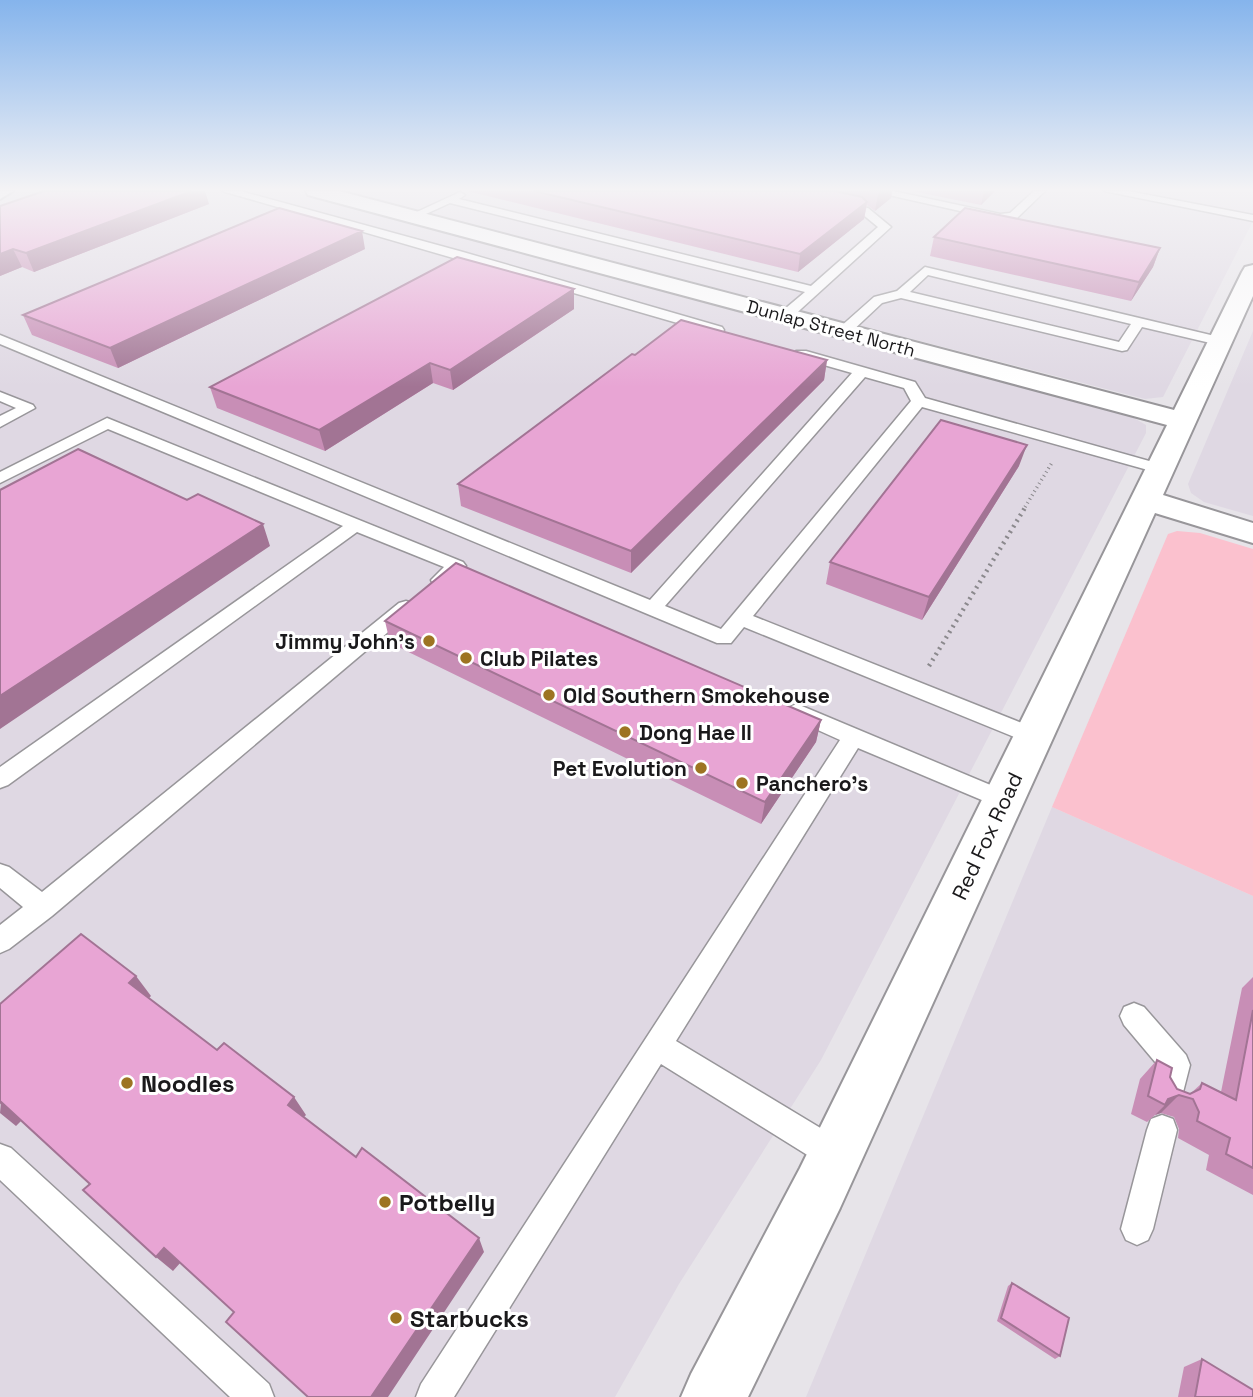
<svg xmlns="http://www.w3.org/2000/svg" width="1253" height="1397" viewBox="0 0 1253 1397" font-family="'Space Grotesk',sans-serif">
<style>
.built{fill:#dfd8e3}
.green{fill:#fbc1ce}
.lines{fill:none;stroke-linecap:round;stroke-linejoin:round}
.service-casing{stroke:#98969a;stroke-width:3}
.minor-casing{stroke:#98969a;stroke-width:4}
.tertiary-casing{stroke:#98969a;stroke-width:4}
.path-far1{stroke:#8b898d;stroke-width:3.5;stroke-dasharray:1 3.5;stroke-linecap:butt}
.path{stroke:#8b898d;stroke-width:4.5;stroke-dasharray:2 4.5;stroke-linecap:butt}
.service{fill:#fff;fill-rule:evenodd}
.minor{fill:#fff;fill-rule:evenodd}
.tertiary{fill:#fff;fill-rule:evenodd}
.wall{fill:#c88eb6}
.shaded-wall{fill:#a27494}
.building{fill:#e8a5d4;stroke:#a27494;stroke-width:2}
.poi-dot{fill:#9d7422;stroke:#fff;stroke-width:2.5}
.labels{text-anchor:middle;dominant-baseline:central;stroke-width:6;stroke-linejoin:round;paint-order:stroke}
.far-street-label{font-size:18px;fill:#1a191b;stroke:#fff}
.poi-label{font-size:21px;font-weight:bold;fill:#1a191b;stroke:#fff;text-anchor:start}
.street-label{font-size:21px;fill:#1a191b;stroke:#fff}
.near-poi-label{font-size:24px;font-weight:bold;fill:#1a191b;stroke:#fff;text-anchor:start}
</style>
<rect width="100%" height="100%" fill="#e7e4e9"/>
<path class="built" d="M 20,191 L 292,191 L 1127,414 L 1146,425 L 1146,433 L 821,1060 L 679,1284 L 615,1397 L 0,1397 L 0,198 Z
M 338,191 L 1253,191 L 1253,221 L 1163,397 L 1145,399 Z
M 1253,331 L 1253,516 L 1204,502 L 1191,493 L 1188,484 Z
M 1052,807 L 1253,896 L 1253,1397 L 806,1397 Z"/>
<path class="green" d="M 1177,531 L 1200,533 L 1253,549 L 1253,896 L 1052,807 L 1168,534 Z"/>
<g class="lines">
<defs>
<path id="service" d="M 222,191 L 240,191 L 463,252 L 722,327 L 724,330 L 722,333 L 712,333 Z
M 871,191 L 893,191 L 1000,214 L 1010,213 L 1034,191 L 1045,191 L 1017,218 L 1000,220 Z
M 1104,191 L 1128,191 L 1253,215 L 1253,221 Z
M 460,192 L 465,195 L 459,199 L 811,286 L 878,227 L 861,213 L 835,207 L 835,203 L 868,208 L 891,227 L 790,319 L 785,320 L 779,316 L 780,313 L 805,292 L 450,203 L 415,219 L 406,217 Z
M 925,267 L 1219,337 L 1226,341 L 1219,345 L 1142,327 L 1127,350 L 1122,351 L 901,298 L 882,303 L 849,334 L 839,334 L 839,328 L 874,297 L 897,291 ZM 928,275 L 1131,324 L 1119,342 L 910,292 Z
M 0,335 L 650,600 L 852,373 L 796,357 L 796,351 L 806,351 L 915,382 L 925,398 L 1167,466 L 1169,469 L 1161,474 L 1155,472 L 922,407 L 753,616 L 1042,731 L 1045,737 L 1042,743 L 1034,745 L 744,627 L 731,643 L 717,643 L 0,344 ZM 865,377 L 904,388 L 911,401 L 721,629 L 665,606 Z
M 0,392 L 33,405 L 35,408 L 0,427 L 0,416 L 16,408 L 0,401 Z
M 107,418 L 463,562 L 466,566 L 447,584 L 433,584 L 431,580 L 444,567 L 357,532 L 8,785 L 0,788 L 0,767 L 343,526 L 108,429 L 0,483 L 0,472 Z
M 406,601 L 413,603 L 416,607 L 413,611 L 52,916 L 9,949 L 0,953 L 0,925 L 23,907 L 0,888 L 0,864 L 9,867 L 42,892 L 399,603 Z
M 797,704 L 1012,794 L 1016,800 L 1012,806 L 1004,809 L 996,806 L 858,748 L 676,1041 L 847,1144 L 851,1155 L 847,1166 L 836,1170 L 825,1166 L 661,1064 L 454,1397 L 416,1397 L 421,1384 L 840,740 L 789,717 L 786,712 L 789,707 Z
M 1134,1003 L 1144,1007 L 1186,1055 L 1190,1065 L 1180,1104 L 1170,1109 L 1160,1104 L 1155,1094 L 1161,1069 L 1124,1025 L 1120,1016 L 1124,1007 Z
M 1162,1115 L 1173,1119 L 1177,1130 L 1153,1229 L 1148,1240 L 1137,1245 L 1126,1240 L 1121,1229 L 1147,1130 L 1151,1119 Z
M 0,1144 L 11,1148 L 269,1384 L 274,1397 L 230,1397 L 0,1180 Z"/>
<path id="minor" d="M 306,191 L 339,191 L 1174,410 L 1242,272 L 1245,267 L 1253,265 L 1253,296 L 1163,495 L 1253,523 L 1253,543 L 1155,513 L 840,1208 L 748,1397 L 681,1397 L 691,1374 L 800,1168 L 1167,425 L 308,195 Z"/>
<path id="tertiary" d="M 0,191 L 13,191 L 0,199 Z"/>
</defs>
<use href="#service" class="service-casing"/>
<use href="#minor" class="minor-casing"/>
<use href="#tertiary" class="tertiary-casing"/>
<path class="path-far1" d="M 1025,507 L 1053,461"/>
<path class="path" d="M 929,666 L 1026,506"/>
<use href="#service" class="service"/>
<use href="#minor" class="minor"/>
<use href="#tertiary" class="tertiary"/>
</g>
<path class="wall" d="M 467,191 L 892,191 L 891,198 L 875,211 L 867,205 L 864,219 L 798,272 Z
M 912,191 L 995,191 L 981,205 Z
M 209,204 L 34,272 L 22,267 L 0,276 L 0,206 Z
M 934,237 L 1160,248 L 1153,267 L 1131,301 L 930,256 Z
M 365,249 L 118,368 L 32,335 L 23,315 Z
M 574,289 L 574,309 L 453,390 L 433,383 L 325,451 L 217,408 L 210,387 Z
M 635,355 L 827,360 L 824,380 L 631,573 L 461,506 L 458,484 Z
M 1019,466 L 922,620 L 826,584 L 830,562 Z
M 385,621 L 821,720 L 816,742 L 761,824 L 390,643 Z
M 1253,977 L 1253,1195 L 1206,1170 L 1209,1155 L 1178,1138 L 1179,1129 L 1174,1117 L 1161,1113 L 1155,1115 L 1147,1122 L 1131,1114 L 1140,1079 L 1157,1060 L 1170,1077 L 1177,1089 L 1190,1094 L 1202,1083 L 1221,1092 L 1242,988 Z
M 1012,1283 L 1060,1356 L 1055,1359 L 997,1321 L 1008,1286 Z
M 1202,1359 L 1253,1397 L 1178,1397 L 1184,1367 Z"/>
<path class="shaded-wall" d="M 192,191 L 205,191 L 209,204 L 34,272 L 26,253 Z
M 881,191 L 892,191 L 891,198 L 875,211 L 878,194 Z
M 984,191 L 995,191 L 981,205 Z
M 867,202 L 864,219 L 798,272 L 800,254 Z
M 362,231 L 365,249 L 118,368 L 110,348 Z
M 1160,248 L 1153,267 L 1131,301 L 1139,282 Z
M 13,249 L 22,267 L 0,276 L 0,254 Z
M 574,289 L 574,309 L 453,390 L 450,370 Z
M 827,360 L 824,380 L 631,573 L 631,551 Z
M 430,363 L 433,383 L 325,451 L 319,430 Z
M 1027,445 L 1019,466 L 922,620 L 929,597 Z
M 263,524 L 270,546 L 0,729 L 0,696 Z
M 821,720 L 816,742 L 761,824 L 765,802 Z
M 136,976 L 151,996 L 144,1003 L 129,983 Z
M 1179,1095 L 1161,1113 L 1155,1115 L 1165,1105 L 1168,1099 Z
M 294,1097 L 306,1115 L 299,1122 L 288,1105 Z
M 1,1102 L 22,1120 L 16,1126 L 0,1113 Z
M 479,1238 L 484,1252 L 388,1397 L 371,1397 Z
M 164,1248 L 181,1262 L 173,1271 L 156,1257 Z"/>
<path class="building" d="M 44,191 L 192,191 L 26,253 L 13,249 L 0,254 L 0,206 Z
M 534,191 L 835,191 L 862,197 L 867,202 L 800,254 Z
M 279,208 L 362,231 L 110,348 L 23,315 Z
M 965,208 L 1160,248 L 1139,282 L 934,237 Z
M 457,257 L 574,289 L 450,370 L 430,363 L 319,430 L 210,387 Z
M 681,320 L 827,360 L 631,551 L 458,484 L 632,354 L 635,355 Z
M 941,420 L 1027,445 L 929,597 L 830,562 Z
M 78,449 L 187,500 L 198,494 L 263,524 L 0,696 L 0,490 Z
M 456,563 L 821,720 L 765,802 L 385,621 Z
M 81,934 L 136,976 L 129,983 L 217,1050 L 224,1043 L 294,1097 L 288,1105 L 356,1157 L 362,1148 L 479,1238 L 371,1397 L 308,1397 L 226,1322 L 234,1312 L 164,1248 L 156,1257 L 83,1190 L 90,1184 L 1,1102 L 0,1103 L 0,1004 Z
M 1253,1010 L 1253,1168 L 1226,1154 L 1230,1138 L 1197,1121 L 1199,1112 L 1193,1099 L 1179,1095 L 1168,1099 L 1165,1105 L 1148,1096 L 1157,1060 L 1172,1068 L 1170,1077 L 1177,1089 L 1190,1094 L 1200,1089 L 1202,1083 L 1236,1100 Z
M 1012,1283 L 1069,1318 L 1060,1356 L 1001,1318 Z
M 1202,1359 L 1253,1390 L 1253,1397 L 1195,1397 Z"/>
<linearGradient id="sky" x2="0" y2="1"><stop stop-color="#85b4ec"/><stop offset="0.49" stop-color="#f4f3f5"/><stop offset="1" stop-color="#f4f3f5" stop-opacity="0"/></linearGradient>
<rect width="1253" height="387" fill="url(#sky)"/>
<g class="poi-dot">
<circle cx="429" cy="641" r="7"/>
<circle cx="466" cy="658" r="7"/>
<circle cx="549" cy="695" r="7"/>
<circle cx="625" cy="732" r="7"/>
<circle cx="701" cy="768" r="7"/>
<circle cx="742" cy="783" r="7"/>
<circle cx="127" cy="1083" r="7"/>
<circle cx="385" cy="1202" r="7"/>
<circle cx="396" cy="1318" r="7"/>
</g>
<g class="labels">
<g class="far-street-label">
<text transform="translate(831 328) rotate(15)">Dunlap Street North</text>
</g>
<g class="poi-label">
<text x="415" y="641" text-anchor="end">Jimmy John's</text>
<text x="480" y="658">Club Pilates</text>
<text x="563" y="695">Old Southern Smokehouse</text>
<text x="639" y="732">Dong Hae II</text>
<text x="687" y="768" text-anchor="end">Pet Evolution</text>
<text x="756" y="783">Panchero's</text>
</g>
<g class="street-label">
<text transform="translate(987 836) rotate(-65)">Red Fox Road</text>
</g>
<g class="near-poi-label">
<text x="141" y="1083">Noodles</text>
<text x="399" y="1202">Potbelly</text>
<text x="410" y="1318">Starbucks</text>
</g>
</g>
</svg>
